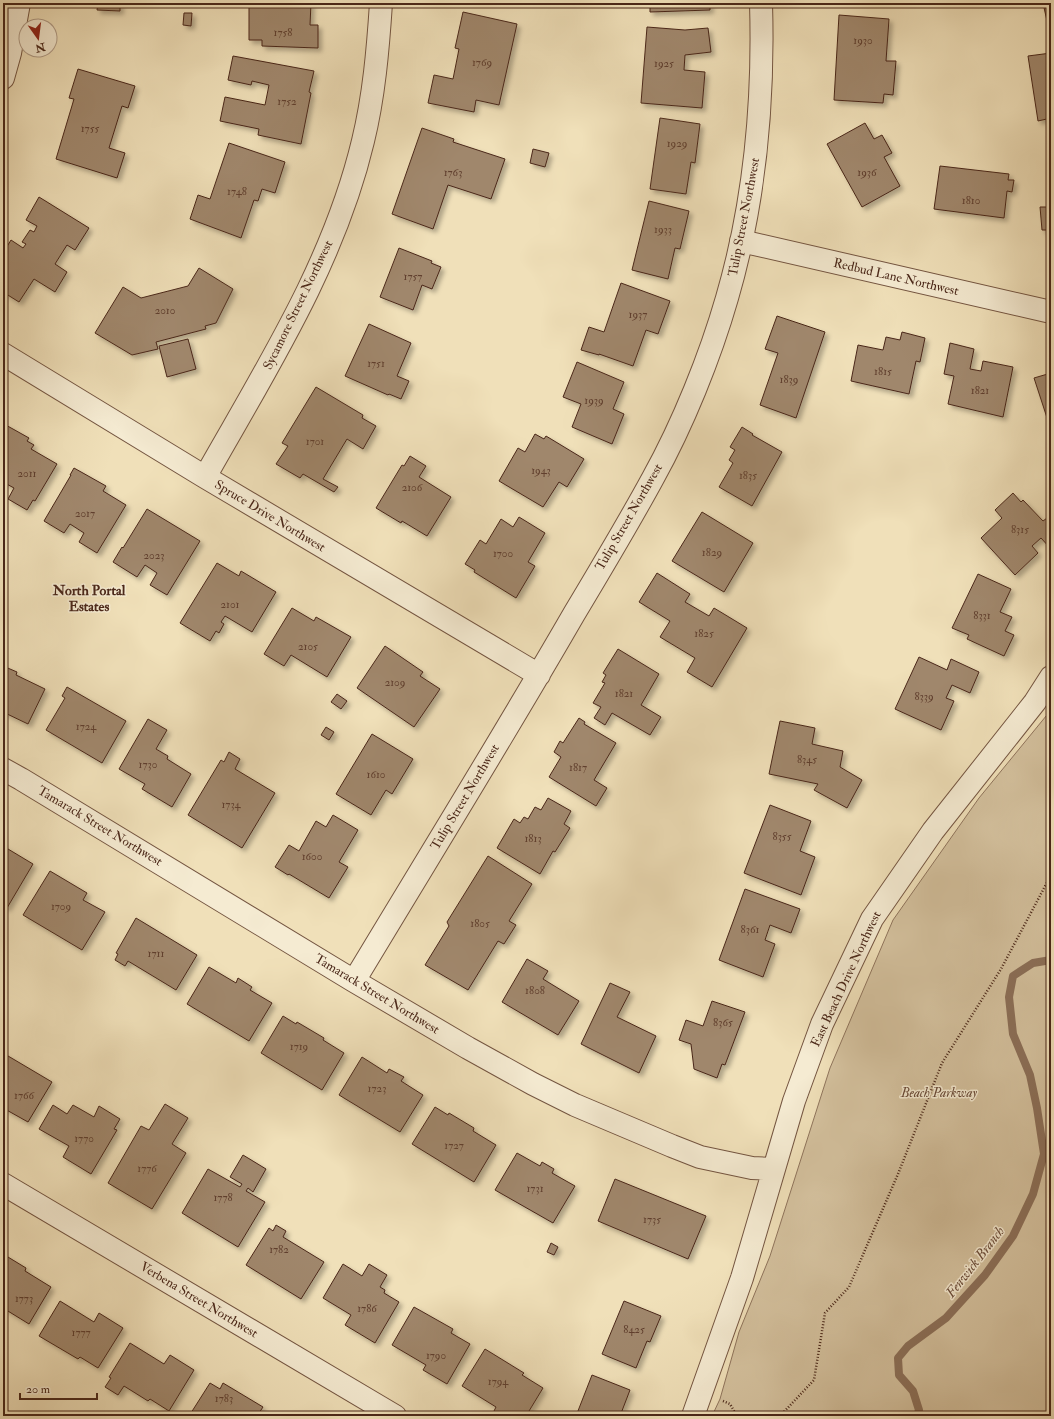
<svg xmlns="http://www.w3.org/2000/svg" width="1054" height="1419" viewBox="0 0 1054 1419" font-family="'IM FELL Double Pica',serif">
<style>
.green{fill:#d4c19e;stroke:#8f745c}
.lines{fill:none;stroke-linecap:round;stroke-linejoin:round}
.stream{stroke:#8c7059;stroke-width:8}
.building{fill:#a0876c;stroke:#4a2719;filter:url(#shadow)}
.minor-casing{stroke:#745541;stroke-width:24}
.path{stroke:#4a2719;stroke-width:2.5;stroke-dasharray:1 2;stroke-linecap:butt}
.minor{stroke:#f5ebd2;stroke-width:22}
.labels{text-anchor:middle;dominant-baseline:central;stroke-width:3;stroke-linejoin:round;paint-order:stroke}
.number-label{font-size:11px;fill:#603f2e}
.street-label{font-size:13px;fill:#4a2719;stroke:#f5ebd2}
.park-label{font-size:13px;font-style:italic;fill:#664634;stroke:#f5ebd2}
.neighbourhood-label{font-size:14px;font-weight:bold;fill:#4a2719;stroke:#f5ebd2}
.water-label{font-size:14px;font-style:italic;fill:#6b4c39;stroke:#f5ebd2}
</style>
<defs>
<filter id="shadow"><feDropShadow dx="3.5" dy="3.5" stdDeviation="2" flood-color="#0004"/></filter>
</defs>
<rect width="100%" height="100%" fill="#f0e0b9"/>
<filter id="stains"><feTurbulence type="fractalNoise" baseFrequency=".005" numOctaves="4"/><feColorMatrix values="0 0 0 0 .2 0 0 0 0 .09 0 0 0 0 .02 0 0 0 .5 -.17"/></filter>
<radialGradient id="worn" r=".72"><stop offset=".6" stop-color="#630" stop-opacity="0"/><stop offset="1" stop-color="#630" stop-opacity=".3"/></radialGradient>
<path class="green" d="M 1051,710 L 1051,1416 L 712,1416 L 720,1399 L 739,1332 L 770,1256 L 830,1068 L 893,920 L 979,798 Z"/>
<g class="lines">
<path class="stream" d="M 917,1416 L 919,1410 L 913,1391 L 899,1375 L 898,1358 L 908,1346 L 946,1318 L 985,1275 L 1013,1236 L 1033,1194 L 1044,1154 L 1037,1108 L 1030,1075 L 1013,1034 L 1009,997 L 1013,976 L 1033,963 L 1051,960"/>
</g>
<path class="building" d="M 90,3 L 120,3 L 120,11 L 97,10 L 98,3 Z
M 263,3 L 311,3 L 310,25 L 318,25 L 318,48 L 262,46 L 262,40 L 249,40 L 249,4 L 263,4 Z
M 650,3 L 710,3 L 710,10 L 650,12 Z
M 1043,3 L 1051,3 L 1051,30 L 1049,30 Z
M 463,12 L 517,24 L 499,105 L 476,100 L 474,112 L 428,103 L 434,75 L 453,79 L 459,49 L 455,48 Z
M 184,13 L 192,13 L 191,26 L 183,25 Z
M 839,15 L 889,19 L 886,61 L 896,61 L 893,95 L 884,94 L 883,103 L 834,100 Z
M 647,27 L 685,30 L 708,28 L 711,52 L 685,55 L 684,70 L 705,72 L 702,108 L 641,103 Z
M 1051,53 L 1051,118 L 1038,121 L 1028,56 Z
M 233,56 L 314,71 L 309,92 L 311,93 L 301,144 L 258,135 L 259,129 L 220,121 L 225,97 L 265,105 L 269,85 L 252,81 L 251,85 L 228,80 Z
M 78,69 L 135,86 L 128,108 L 122,106 L 109,148 L 125,153 L 117,178 L 56,159 L 74,99 L 69,98 Z
M 660,118 L 700,124 L 695,163 L 691,162 L 686,194 L 650,189 Z
M 865,123 L 874,139 L 882,135 L 892,153 L 884,157 L 900,186 L 862,207 L 827,144 Z
M 422,128 L 454,139 L 453,142 L 505,159 L 491,199 L 448,185 L 433,229 L 392,214 Z
M 229,143 L 285,162 L 275,193 L 262,189 L 258,201 L 254,200 L 241,238 L 190,219 L 198,195 L 210,199 Z
M 533,149 L 549,153 L 545,167 L 530,163 Z
M 940,166 L 1009,174 L 1008,180 L 1014,180 L 1012,192 L 1007,191 L 1004,218 L 934,209 Z
M 39,197 L 89,228 L 75,250 L 67,245 L 55,264 L 67,272 L 55,292 L 34,279 L 19,302 L 3,292 L 3,253 L 11,240 L 23,248 L 26,244 L 22,242 L 30,230 L 34,232 L 37,226 L 26,220 Z
M 649,201 L 689,211 L 680,249 L 675,248 L 668,279 L 632,270 Z
M 1040,207 L 1051,207 L 1051,230 L 1042,230 Z
M 399,248 L 432,261 L 431,263 L 441,267 L 432,289 L 422,285 L 413,310 L 380,297 Z
M 199,268 L 233,289 L 216,323 L 205,326 L 206,329 L 156,342 L 158,349 L 132,355 L 95,333 L 123,287 L 141,298 L 188,286 Z
M 621,283 L 670,301 L 658,334 L 646,330 L 633,366 L 599,354 L 599,355 L 581,350 L 589,327 L 604,332 Z
M 777,316 L 825,332 L 796,418 L 760,405 L 778,353 L 765,349 Z
M 369,324 L 411,343 L 397,376 L 409,381 L 401,399 L 389,394 L 388,395 L 345,376 Z
M 902,332 L 925,338 L 920,362 L 916,361 L 909,394 L 851,381 L 858,345 L 883,350 L 886,337 L 900,340 Z
M 188,339 L 196,369 L 167,377 L 159,346 Z
M 950,343 L 974,349 L 970,369 L 981,371 L 983,361 L 1013,367 L 1003,417 L 948,404 L 954,376 L 944,374 Z
M 577,362 L 624,382 L 613,409 L 624,414 L 612,444 L 572,427 L 581,404 L 563,397 Z
M 1051,373 L 1051,430 L 1034,378 Z
M 316,387 L 363,415 L 362,418 L 376,426 L 363,449 L 347,439 L 323,479 L 338,487 L 334,492 L 303,474 L 300,478 L 276,464 L 288,446 L 282,443 Z
M 4,424 L 29,438 L 27,441 L 34,445 L 31,449 L 57,464 L 35,501 L 33,500 L 27,510 L 8,499 L 14,488 L 3,482 Z
M 742,427 L 753,434 L 752,435 L 782,452 L 752,506 L 719,487 L 733,463 L 729,460 L 735,450 L 730,447 Z
M 535,434 L 544,439 L 546,436 L 584,459 L 567,487 L 559,482 L 543,507 L 499,481 L 518,448 L 525,452 Z
M 410,456 L 426,466 L 419,477 L 451,497 L 427,536 L 402,521 L 401,523 L 376,508 L 402,465 L 404,466 Z
M 74,468 L 106,486 L 103,491 L 126,505 L 97,553 L 79,542 L 84,533 L 70,524 L 64,533 L 44,521 L 71,475 L 70,475 Z
M 1013,493 L 1021,502 L 1023,500 L 1043,521 L 1051,515 L 1051,549 L 1041,538 L 1032,546 L 1038,553 L 1015,575 L 981,538 L 1002,518 L 995,510 Z
M 147,509 L 200,541 L 167,595 L 150,585 L 157,573 L 145,565 L 137,577 L 113,562 L 122,547 L 123,548 Z
M 702,512 L 753,543 L 724,592 L 672,561 Z
M 519,517 L 545,533 L 528,562 L 535,566 L 516,598 L 474,572 L 475,570 L 465,564 L 480,540 L 486,544 L 501,519 L 513,527 Z
M 217,563 L 239,576 L 241,571 L 276,592 L 252,632 L 225,616 L 221,622 L 224,624 L 219,633 L 216,631 L 210,641 L 180,623 Z
M 657,573 L 690,594 L 685,602 L 709,616 L 714,608 L 747,628 L 712,687 L 687,672 L 695,658 L 660,637 L 670,621 L 639,602 Z
M 978,574 L 1011,589 L 1000,612 L 1012,617 L 1005,631 L 1014,635 L 1004,656 L 967,639 L 969,635 L 952,628 Z
M 292,608 L 314,621 L 316,617 L 351,637 L 327,677 L 291,655 L 284,666 L 264,654 Z
M 385,646 L 423,672 L 420,676 L 440,689 L 414,727 L 357,688 Z
M 618,649 L 659,674 L 641,705 L 661,717 L 650,735 L 612,713 L 605,725 L 594,718 L 601,707 L 593,703 L 605,683 L 602,682 L 606,675 L 603,673 Z
M 919,657 L 947,670 L 951,659 L 979,672 L 970,693 L 952,685 L 946,698 L 954,701 L 941,730 L 895,709 Z
M 3,666 L 17,672 L 16,675 L 45,689 L 28,724 L 3,712 Z
M 67,687 L 126,721 L 102,763 L 46,730 L 65,698 L 62,696 Z
M 337,694 L 347,701 L 341,709 L 331,702 Z
M 579,718 L 585,722 L 584,724 L 616,743 L 594,780 L 607,788 L 596,806 L 549,777 L 561,757 L 554,752 L 560,741 L 563,743 Z
M 148,719 L 167,730 L 156,749 L 168,756 L 167,759 L 191,774 L 172,807 L 142,789 L 145,784 L 119,769 Z
M 780,721 L 815,728 L 812,744 L 843,751 L 840,767 L 862,780 L 847,808 L 814,790 L 818,784 L 769,774 Z
M 326,727 L 334,732 L 329,740 L 321,735 Z
M 372,734 L 413,759 L 392,794 L 386,790 L 371,815 L 336,794 Z
M 229,752 L 240,759 L 235,769 L 275,793 L 242,848 L 188,815 L 221,760 L 224,762 Z
M 548,798 L 571,811 L 564,824 L 570,828 L 555,852 L 553,851 L 540,874 L 497,848 L 514,819 L 520,823 L 524,817 L 528,819 L 535,807 L 541,810 Z
M 770,805 L 811,821 L 800,851 L 815,857 L 801,895 L 744,873 Z
M 333,815 L 358,830 L 339,862 L 348,867 L 329,898 L 289,874 L 288,875 L 275,867 L 289,845 L 299,851 L 316,821 L 326,827 Z
M 3,846 L 33,864 L 7,908 L 3,906 Z
M 488,856 L 532,884 L 509,921 L 516,925 L 504,944 L 498,941 L 468,990 L 425,965 L 449,926 L 447,922 Z
M 50,871 L 87,893 L 83,900 L 105,912 L 82,950 L 23,915 Z
M 745,889 L 800,909 L 791,933 L 770,925 L 765,940 L 775,944 L 763,977 L 719,960 Z
M 136,918 L 197,955 L 176,990 L 128,961 L 125,966 L 115,960 L 118,954 L 116,953 Z
M 527,959 L 548,971 L 543,979 L 579,1001 L 558,1035 L 502,1002 Z
M 209,967 L 236,983 L 238,978 L 252,987 L 250,990 L 272,1003 L 249,1041 L 187,1004 Z
M 610,983 L 630,992 L 617,1017 L 656,1036 L 639,1073 L 581,1044 Z
M 712,1001 L 745,1012 L 725,1065 L 722,1064 L 717,1078 L 694,1069 L 691,1044 L 679,1040 L 686,1020 L 703,1026 Z
M 283,1016 L 296,1024 L 297,1022 L 324,1038 L 323,1040 L 344,1053 L 322,1090 L 261,1053 Z
M 3,1053 L 52,1082 L 28,1122 L 3,1108 Z
M 362,1057 L 387,1073 L 389,1069 L 404,1077 L 401,1081 L 423,1095 L 400,1132 L 339,1095 Z
M 165,1104 L 188,1118 L 172,1144 L 186,1153 L 152,1209 L 108,1183 L 141,1126 L 149,1130 Z
M 53,1105 L 67,1114 L 73,1105 L 94,1117 L 99,1106 L 120,1119 L 114,1129 L 117,1130 L 91,1174 L 63,1157 L 69,1146 L 39,1129 Z
M 435,1107 L 448,1115 L 449,1113 L 474,1128 L 473,1131 L 496,1145 L 474,1182 L 412,1144 Z
M 517,1153 L 540,1166 L 542,1162 L 554,1169 L 552,1173 L 575,1186 L 553,1223 L 495,1190 Z
M 243,1155 L 266,1169 L 253,1192 L 248,1188 L 246,1191 L 265,1202 L 238,1247 L 182,1213 L 208,1169 L 240,1187 L 242,1184 L 230,1177 Z
M 615,1179 L 706,1216 L 688,1259 L 598,1221 Z
M 276,1225 L 286,1231 L 283,1237 L 324,1262 L 301,1299 L 246,1265 L 269,1228 L 273,1231 Z
M 551,1243 L 558,1247 L 554,1255 L 547,1252 Z
M 3,1254 L 26,1268 L 25,1271 L 51,1287 L 29,1324 L 3,1308 Z
M 343,1264 L 362,1276 L 369,1264 L 387,1275 L 380,1287 L 385,1290 L 384,1293 L 399,1302 L 375,1343 L 345,1325 L 351,1315 L 323,1298 Z
M 60,1301 L 94,1322 L 99,1313 L 123,1328 L 98,1368 L 80,1357 L 78,1359 L 39,1336 Z
M 624,1301 L 661,1316 L 650,1342 L 647,1341 L 636,1368 L 602,1354 Z
M 414,1307 L 453,1329 L 451,1333 L 470,1344 L 447,1384 L 423,1370 L 426,1365 L 392,1345 Z
M 130,1343 L 164,1364 L 170,1355 L 194,1370 L 169,1411 L 150,1399 L 148,1401 L 124,1386 L 118,1395 L 105,1387 L 111,1378 L 109,1377 Z
M 485,1349 L 524,1373 L 522,1375 L 543,1388 L 526,1416 L 498,1416 L 493,1413 L 496,1407 L 462,1386 Z
M 592,1375 L 630,1390 L 620,1416 L 616,1414 L 615,1416 L 576,1416 Z
M 210,1383 L 220,1389 L 223,1383 L 263,1407 L 257,1416 L 189,1416 Z"/>
<g class="lines">
<defs>
<path id="minor" d="M 3,78 L 10,53 L 19,3
M 741,241 L 1051,312
M 3,354 L 205,477 L 539,675
M 205,477 C 266,369 334,263 363,141 C 374,96 378,49 381,3
M 3,769 L 21,779 L 354,981 L 468,1048 L 533,1084 L 575,1105 L 672,1146 L 700,1157 L 752,1168 L 773,1169
M 354,981 C 428,858 503,737 574,614 C 601,569 628,524 653,478 C 683,424 710,357 727,298 C 755,202 764,102 761,3
M 3,1184 L 395,1416
M 693,1416 L 742,1278 L 794,1101 L 822,1024 L 872,919 L 933,831 L 1035,702 L 1051,677"/>
</defs>
<use href="#minor" class="minor-casing"/>
<path class="path" d="M 723,1401 L 730,1404 L 737,1416
M 780,1416 L 814,1380 L 825,1313 L 849,1287 L 898,1174 L 942,1063 L 1001,969 L 1051,875"/>
<use href="#minor" class="minor"/>
</g>
<g class="labels">
<g class="number-label">
<text x="283" y="32">1758</text>
<text x="863" y="40">1930</text>
<text x="482" y="62">1769</text>
<text x="664" y="63">1925</text>
<text x="287" y="101">1752</text>
<text x="90" y="128">1755</text>
<text x="677" y="143">1929</text>
<text x="453" y="172">1763</text>
<text x="867" y="172">1936</text>
<text x="237" y="191">1748</text>
<text x="971" y="200">1810</text>
<text x="663" y="229">1933</text>
<text x="413" y="276">1757</text>
<text x="165" y="310">2010</text>
<text x="638" y="314">1937</text>
<text x="376" y="363">1751</text>
<text x="883" y="371">1815</text>
<text x="789" y="379">1839</text>
<text x="980" y="390">1821</text>
<text x="594" y="400">1939</text>
<text x="315" y="441">1701</text>
<text x="541" y="470">1943</text>
<text x="27" y="473">2011</text>
<text x="748" y="475">1835</text>
<text x="412" y="487">2106</text>
<text x="85" y="513">2017</text>
<text x="1020" y="529">8315</text>
<text x="712" y="552">1829</text>
<text x="503" y="553">1700</text>
<text x="154" y="555">2023</text>
<text x="230" y="604">2101</text>
<text x="982" y="615">8331</text>
<text x="704" y="633">1825</text>
<text x="308" y="646">2105</text>
<text x="395" y="682">2109</text>
<text x="624" y="693">1821</text>
<text x="924" y="696">8339</text>
<text x="86" y="726">1724</text>
<text x="807" y="759">8345</text>
<text x="148" y="764">1730</text>
<text x="578" y="767">1817</text>
<text x="376" y="774">1610</text>
<text x="231" y="804">1734</text>
<text x="782" y="836">8355</text>
<text x="533" y="838">1813</text>
<text x="312" y="856">1600</text>
<text x="61" y="906">1709</text>
<text x="480" y="923">1805</text>
<text x="750" y="929">8361</text>
<text x="156" y="953">1711</text>
<text x="535" y="990">1808</text>
<text x="723" y="1022">8365</text>
<text x="299" y="1046">1719</text>
<text x="377" y="1088">1723</text>
<text x="24" y="1095">1766</text>
<text x="84" y="1138">1770</text>
<text x="454" y="1145">1727</text>
<text x="147" y="1168">1776</text>
<text x="535" y="1188">1731</text>
<text x="223" y="1197">1778</text>
<text x="652" y="1219">1735</text>
<text x="279" y="1249">1782</text>
<text x="24" y="1298">1773</text>
<text x="367" y="1308">1786</text>
<text x="634" y="1329">8425</text>
<text x="81" y="1332">1777</text>
<text x="436" y="1355">1790</text>
<text x="498" y="1381">1794</text>
<text x="224" y="1398">1783</text>
</g>
<g class="street-label">
<text transform="translate(744 217) rotate(-79)">Tulip Street Northwest</text>
<text transform="translate(896 277) rotate(13)">Redbud Lane Northwest</text>
<text transform="translate(298 305) rotate(-64)">Sycamore Street Northwest</text>
<text transform="translate(270 516) rotate(31)">Spruce Drive Northwest</text>
<text transform="translate(629 517) rotate(-60)">Tulip Street Northwest</text>
<text transform="translate(465 797) rotate(-59)">Tulip Street Northwest</text>
<text transform="translate(100 826) rotate(31)">Tamarack Street Northwest</text>
<text transform="translate(846 979) rotate(-65)">East Beach Drive Northwest</text>
<text transform="translate(377 994) rotate(31)">Tamarack Street Northwest</text>
<text transform="translate(199 1300) rotate(31)">Verbena Street Northwest</text>
</g>
<g class="park-label">
<text x="939" y="1093">Beach Parkway</text>
</g>
<g class="neighbourhood-label">
<text x="89" y="590">North Portal<tspan x="89" dy="16">Estates</tspan></text>
</g>
<g class="water-label">
<text transform="translate(975 1262) rotate(-52)">Fenwick Branch</text>
</g>
</g>
<rect width="1054" height="1419" fill="none" stroke="#f0e0b9" stroke-width="16"/>
<rect x="4" y="4" width="1046" height="1411" fill="none" stroke="#4a2719" stroke-width="2"/>
<rect x="8" y="8" width="1038" height="1403" fill="none" stroke="#4a2719"/>
<g transform="translate(38 38) rotate(166)"><circle r="19" fill="#f5ebd2" stroke="#b19d88"/>
<path d="M0-3L7 15L0 10L-7 15Z" fill="#8f2418"/>
<text y="-6" font-size="11" font-weight="bold" text-anchor="middle" fill="#4a2719">N</text>
</g>
<path d="M20 1393v6h77v-6" fill="none" stroke="#4a2719" stroke-width="2"/>
<text x="26" y="1393" font-size="12" fill="#4a2719" stroke="#f5ebd2" stroke-width="3" paint-order="stroke">20 m</text>
<rect width="100%" height="100%" filter="url(#stains)"/>
<rect width="100%" height="100%" fill="url(#worn)"/>
</svg>
